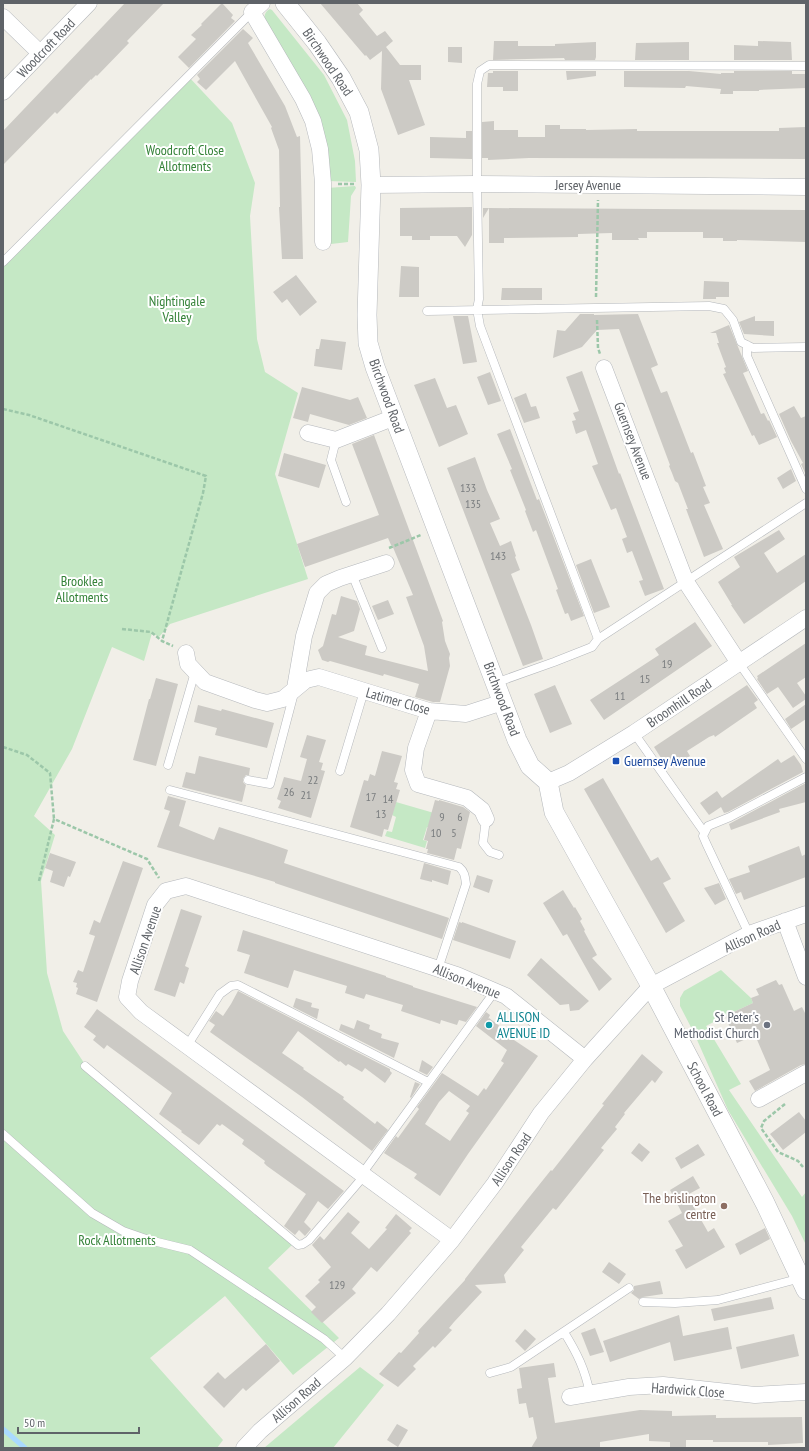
<svg xmlns="http://www.w3.org/2000/svg" width="809" height="1451" viewBox="0 0 809 1451" font-family="'PT Sans Narrow',sans-serif">
<style>
.green{fill:#c5e8c5}
.lines{fill:none;stroke-linecap:round;stroke-linejoin:round}
.stream{stroke:#aadaff;stroke-width:5}
.building{fill:#cccac5;fill-rule:evenodd}
.service-casing{stroke:#b5b8bc;stroke-width:9}
.minor-casing{stroke:#b5b8bc;stroke-width:17}
.tertiary-casing{stroke:#b5b8bc;stroke-width:20}
.path{stroke:#9cc7a9;stroke-width:2.5;stroke-dasharray:4 2;stroke-linecap:butt}
.service{stroke:#fff;stroke-width:8}
.minor{stroke:#fff;stroke-width:16}
.tertiary{stroke:#fff;stroke-width:19}
.transit-dot{fill:#1a4fb4;stroke:#fff;stroke-width:1.5}
.culture-dot{fill:#0f9aa8;stroke:#fff;stroke-width:1.5}
.worship-dot{fill:#6b7280;stroke:#fff;stroke-width:1.5}
.education-dot{fill:#8d6e63;stroke:#fff;stroke-width:1.5}
.labels{text-anchor:middle;dominant-baseline:central;stroke-width:4;stroke-linejoin:round;paint-order:stroke}
.number-label{font-size:12px;fill:#7a7d7f}
.street-label{font-size:14px;fill:#5f6368;stroke:#fff}
.park-label{font-size:14px;fill:#348238;stroke:#fff}
.transit-label{font-size:14px;fill:#164399;stroke:#fff;text-anchor:start}
.culture-label{font-size:14px;fill:#0d838f;stroke:#fff;text-anchor:start}
.worship-label{font-size:14px;fill:#5b616d;stroke:#fff;text-anchor:end}
.education-label{font-size:14px;fill:#785e54;stroke:#fff;text-anchor:end}
</style>
<rect width="100%" height="100%" fill="#f1efe8"/>
<path class="green" d="M 270,9 L 272,10 L 324,75 L 347,120 L 355,161 L 356,182 L 328,181 L 327,153 L 265,23 C 264,17 264,12 270,9 Z
M 188,76 L 232,123 L 255,183 L 250,216 L 257,339 L 265,372 L 298,393 L 275,474 L 308,579 L 170,624 L 159,637 L 152,633 L 144,661 L 112,647 L 72,749 L 34,816 L 55,835 L 41,881 L 47,973 L 63,1031 L 88,1069 L 293,1244 L 268,1268 L 339,1338 L 293,1375 L 225,1296 L 150,1358 L 223,1440 L 217,1448 L 3,1448 L 3,260 Z
M 355,186 L 356,188 L 351,196 L 348,242 L 331,244 L 327,188 Z
M 396,802 L 434,813 L 431,828 L 427,827 L 423,840 L 427,841 L 425,848 L 385,836 L 387,831 L 392,832 L 396,817 L 392,815 Z
M 721,970 L 751,998 L 753,1003 L 725,1016 L 706,1026 L 741,1084 L 729,1090 L 802,1197 L 806,1192 L 806,1245 L 792,1216 L 728,1110 L 694,1033 L 680,1006 L 680,998 L 684,991 Z
M 360,1367 L 384,1385 L 333,1448 L 264,1448 Z"/>
<g class="lines">
<path class="stream" d="M 3,1429 L 25,1448"/>
</g>
<path class="building" d="M 125,3 L 164,3 L 127,41 L 129,43 L 97,76 L 96,75 L 91,80 L 91,79 L 57,114 L 55,112 L 3,165 L 3,131 Z
M 222,3 L 233,15 L 231,18 L 235,21 L 189,68 L 178,57 L 196,39 L 191,35 L 202,25 L 201,24 Z
M 320,3 L 357,3 L 363,10 L 359,14 L 377,36 L 385,31 L 393,41 L 386,47 L 400,65 L 421,65 L 421,80 L 409,80 L 425,125 L 398,135 L 381,89 L 382,51 L 370,60 L 366,55 L 365,56 Z
M 243,29 L 253,38 L 248,43 L 285,106 L 297,137 L 300,136 L 303,259 L 282,259 L 279,207 L 280,207 L 279,150 L 271,128 L 272,127 L 235,61 L 206,90 L 197,82 L 200,79 L 197,75 Z
M 494,41 L 518,41 L 518,46 L 555,46 L 555,44 L 596,42 L 596,57 L 595,60 L 565,60 L 564,58 L 493,60 Z
M 758,41 L 791,42 L 792,60 L 734,60 L 734,45 L 758,46 Z
M 689,42 L 689,60 L 635,60 L 636,43 Z
M 448,47 L 462,47 L 462,63 L 448,62 Z
M 493,71 L 518,71 L 518,91 L 503,91 L 503,87 L 487,87 L 488,73 L 493,73 Z
M 566,71 L 596,71 L 596,76 L 567,80 Z
M 624,71 L 689,71 L 721,74 L 721,73 L 734,73 L 734,71 L 792,71 L 792,74 L 806,74 L 806,88 L 759,90 L 759,91 L 733,91 L 733,94 L 720,94 L 721,89 L 686,86 L 685,88 L 624,87 Z
M 494,121 L 494,130 L 518,130 L 518,137 L 545,137 L 545,125 L 560,125 L 560,129 L 586,129 L 586,130 L 637,129 L 637,131 L 779,131 L 779,128 L 806,127 L 806,159 L 529,158 L 488,160 L 488,158 L 482,158 L 482,122 Z
M 466,131 L 472,131 L 472,159 L 430,158 L 430,137 L 466,138 Z
M 472,207 L 472,235 L 465,247 L 457,236 L 430,236 L 430,240 L 412,240 L 412,236 L 400,236 L 400,208 Z
M 483,208 L 489,208 L 483,218 Z
M 489,208 L 806,210 L 806,242 L 737,240 L 737,241 L 723,241 L 723,238 L 703,238 L 703,232 L 647,232 L 647,238 L 638,238 L 639,240 L 612,240 L 612,233 L 578,234 L 578,237 L 504,238 L 504,243 L 489,243 Z
M 401,266 L 419,267 L 419,297 L 399,297 Z
M 296,275 L 317,302 L 300,316 L 287,299 L 282,303 L 273,292 Z
M 704,281 L 729,282 L 729,297 L 716,297 L 716,299 L 703,299 Z
M 502,288 L 542,288 L 542,300 L 501,300 Z
M 580,314 L 594,314 L 594,315 L 638,314 L 658,365 L 651,368 L 661,393 L 667,391 L 691,453 L 693,452 L 706,486 L 703,487 L 710,503 L 704,505 L 723,549 L 704,557 L 686,509 L 688,509 L 678,483 L 675,481 L 672,473 L 669,466 L 670,465 L 619,329 L 597,330 L 582,347 L 553,358 L 557,330 L 565,331 Z
M 453,316 L 468,316 L 477,362 L 463,364 Z
M 755,316 L 755,321 L 774,321 L 774,336 L 744,334 L 739,322 Z
M 729,325 L 748,371 L 743,373 L 761,414 L 764,413 L 768,421 L 769,420 L 777,437 L 759,445 L 754,435 L 752,436 L 723,374 L 726,373 L 724,368 L 726,367 L 717,343 L 719,343 L 716,333 L 710,333 Z
M 321,339 L 346,342 L 342,370 L 314,366 L 316,349 L 319,349 Z
M 582,371 L 619,474 L 620,473 L 664,589 L 645,596 L 639,581 L 643,580 L 632,551 L 627,553 L 622,539 L 627,537 L 616,508 L 611,510 L 592,466 L 598,464 L 586,430 L 576,434 L 572,421 L 576,420 L 573,413 L 579,411 L 566,377 Z
M 490,372 L 501,401 L 488,405 L 477,377 Z
M 435,378 L 447,408 L 456,405 L 468,434 L 439,447 L 414,385 Z
M 302,387 L 350,400 L 358,397 L 367,418 L 349,425 L 310,414 L 308,422 L 293,418 Z
M 526,393 L 531,407 L 536,406 L 540,418 L 524,423 L 514,398 Z
M 794,406 L 801,418 L 806,416 L 806,475 L 801,464 L 803,463 L 791,441 L 779,414 Z
M 510,429 L 537,500 L 539,499 L 584,616 L 571,621 L 568,613 L 565,614 L 556,590 L 558,589 L 536,530 L 533,532 L 525,511 L 526,510 L 510,470 L 512,469 L 497,434 Z
M 374,435 L 443,621 L 442,622 L 445,641 L 450,654 L 449,658 L 450,666 L 440,702 L 433,702 L 415,697 L 419,684 L 384,674 L 383,676 L 330,661 L 328,662 L 322,660 L 318,650 L 323,646 L 332,614 L 336,615 L 341,596 L 357,601 L 360,609 L 354,631 L 338,637 L 367,646 L 365,655 L 428,671 L 424,646 L 406,597 L 413,595 L 392,545 L 391,545 L 388,538 L 305,567 L 297,544 L 379,515 L 352,444 Z
M 284,453 L 326,465 L 319,488 L 278,476 Z
M 475,457 L 487,490 L 500,519 L 490,523 L 500,546 L 511,541 L 516,556 L 515,557 L 520,570 L 511,574 L 531,625 L 543,659 L 523,666 L 447,468 Z
M 791,469 L 796,481 L 783,489 L 777,478 Z
M 779,530 L 785,539 L 764,553 L 777,573 L 806,554 L 806,581 L 744,624 L 731,605 L 732,605 L 718,582 L 740,567 L 734,557 Z
M 591,559 L 610,607 L 594,613 L 576,565 Z
M 388,600 L 394,614 L 378,620 L 372,606 Z
M 695,622 L 712,646 L 604,720 L 590,700 L 659,655 L 655,649 Z
M 806,643 L 806,677 L 797,683 L 806,696 L 806,699 L 793,708 L 778,687 L 767,694 L 757,679 L 758,678 L 757,676 Z
M 156,678 L 178,684 L 156,766 L 133,760 L 149,699 L 150,699 Z
M 555,685 L 572,724 L 550,733 L 534,694 Z
M 747,685 L 758,700 L 754,703 L 757,708 L 715,737 L 714,735 L 709,737 L 687,751 L 690,756 L 673,767 L 667,758 L 663,761 L 654,747 Z
M 806,704 L 806,719 L 791,729 L 785,719 Z
M 198,705 L 221,711 L 222,709 L 274,723 L 267,748 L 215,735 L 217,728 L 194,722 Z
M 307,735 L 326,740 L 319,762 L 323,763 L 321,770 L 325,771 L 311,818 L 278,808 L 281,801 L 277,799 L 284,777 L 301,781 L 307,759 L 300,757 Z
M 382,751 L 402,756 L 394,782 L 398,783 L 396,789 L 400,790 L 388,830 L 384,829 L 382,837 L 350,827 L 364,780 L 368,781 L 370,774 L 375,776 Z
M 794,755 L 801,765 L 803,772 L 728,812 L 724,813 L 721,807 L 709,815 L 700,803 L 717,791 L 722,798 L 778,759 L 781,763 Z
M 199,756 L 250,768 L 249,775 L 246,775 L 243,779 L 243,782 L 246,785 L 242,802 L 182,787 L 186,772 L 195,774 Z
M 603,778 L 651,861 L 658,857 L 671,879 L 663,883 L 685,921 L 666,933 L 584,789 Z
M 806,783 L 806,802 L 779,809 L 780,812 L 731,830 L 729,824 Z
M 168,796 L 186,801 L 179,826 L 214,840 L 219,827 L 268,843 L 288,850 L 284,863 L 449,918 L 442,939 L 275,883 L 275,882 L 157,847 L 170,811 L 164,809 Z
M 435,800 L 439,801 L 439,800 L 463,807 L 470,812 L 461,849 L 457,848 L 454,860 L 427,853 L 428,849 L 426,849 L 428,841 L 424,840 Z
M 799,846 L 802,856 L 806,854 L 806,877 L 744,900 L 741,892 L 736,894 L 729,879 L 750,872 L 748,866 Z
M 50,853 L 76,862 L 70,877 L 68,876 L 64,887 L 50,882 L 53,871 L 45,868 Z
M 123,861 L 143,868 L 97,1002 L 76,994 L 78,988 L 76,987 L 77,983 L 73,982 L 78,970 L 83,972 L 95,936 L 89,934 L 94,920 L 100,923 Z
M 424,863 L 451,871 L 448,885 L 432,880 L 432,882 L 420,879 Z
M 477,875 L 493,880 L 489,893 L 473,887 Z
M 719,883 L 726,899 L 715,905 L 704,888 Z
M 563,890 L 574,908 L 575,907 L 582,919 L 580,921 L 585,930 L 584,931 L 597,955 L 592,958 L 612,979 L 599,991 L 567,934 L 563,936 L 543,903 Z
M 181,909 L 202,916 L 185,966 L 189,968 L 184,984 L 180,982 L 175,997 L 154,990 Z
M 459,922 L 462,923 L 462,922 L 516,941 L 510,959 L 453,940 Z
M 243,930 L 386,976 L 386,977 L 413,986 L 413,987 L 477,1007 L 466,1022 L 459,1020 L 457,1025 L 441,1020 L 440,1024 L 401,1011 L 403,1005 L 366,994 L 364,999 L 345,993 L 347,986 L 294,970 L 288,988 L 244,973 L 250,955 L 237,951 Z
M 541,958 L 589,1001 L 579,1010 L 570,1011 L 569,1004 L 560,1005 L 527,975 Z
M 776,980 L 779,985 L 782,984 L 794,1011 L 802,1007 L 806,1015 L 806,1064 L 801,1065 L 755,1091 L 749,1081 L 770,1070 L 755,1035 L 737,1043 L 725,1016 L 753,1003 L 751,998 L 759,995 L 756,989 Z
M 238,991 L 390,1069 L 390,1071 L 392,1073 L 385,1083 L 365,1068 L 362,1072 L 348,1064 L 346,1066 L 340,1061 L 339,1062 L 298,1031 L 282,1053 L 304,1068 L 303,1069 L 344,1097 L 343,1099 L 375,1124 L 377,1121 L 388,1130 L 372,1151 L 302,1097 L 210,1032 L 215,1025 L 209,1021 L 216,1011 L 223,1016 L 231,1004 Z
M 296,998 L 312,1003 L 311,1007 L 319,1009 L 317,1019 L 293,1007 Z
M 97,1009 L 344,1191 L 328,1209 L 318,1201 L 304,1222 L 311,1229 L 305,1236 L 299,1230 L 295,1235 L 284,1226 L 306,1194 L 267,1166 L 264,1163 L 265,1161 L 242,1144 L 244,1140 L 222,1124 L 220,1126 L 217,1124 L 199,1145 L 181,1132 L 182,1131 L 159,1114 L 172,1093 L 107,1045 L 104,1049 L 93,1040 L 96,1036 L 84,1027 Z
M 486,1012 L 490,1015 L 488,1019 L 489,1018 L 510,1034 L 508,1036 L 538,1056 L 468,1154 L 440,1196 L 414,1178 L 417,1174 L 384,1153 L 396,1136 L 398,1138 L 419,1109 L 417,1107 L 442,1073 L 478,1096 L 484,1088 L 486,1090 L 504,1063 L 501,1061 L 507,1050 L 476,1026 ZM 449,1091 L 470,1106 L 466,1111 L 469,1113 L 450,1141 L 425,1124 L 439,1102 Z
M 357,1020 L 370,1025 L 369,1029 L 382,1034 L 381,1038 L 399,1043 L 394,1058 L 339,1030 L 341,1024 L 354,1029 Z
M 642,1054 L 663,1072 L 655,1083 L 652,1080 L 624,1113 L 625,1114 L 615,1127 L 617,1129 L 601,1148 L 604,1150 L 556,1210 L 553,1208 L 521,1247 L 524,1250 L 504,1275 L 506,1283 L 475,1285 L 482,1292 L 454,1322 L 449,1328 L 452,1330 L 435,1348 L 433,1346 L 413,1366 L 416,1369 L 398,1387 L 379,1374 L 399,1352 L 401,1353 L 419,1333 L 418,1331 L 465,1280 L 465,1279 L 527,1200 L 551,1170 L 552,1171 L 604,1105 L 602,1104 Z
M 422,1060 L 433,1067 L 427,1075 L 419,1071 Z
M 415,1082 L 420,1084 L 411,1098 L 410,1097 Z
M 799,1112 L 806,1121 L 806,1132 L 783,1150 L 770,1134 Z
M 639,1143 L 650,1152 L 642,1162 L 631,1153 Z
M 698,1144 L 705,1155 L 681,1169 L 675,1158 Z
M 693,1176 L 700,1188 L 687,1195 L 708,1232 L 714,1228 L 725,1247 L 686,1269 L 675,1250 L 683,1246 L 668,1221 L 682,1213 L 670,1190 Z
M 348,1212 L 360,1222 L 351,1233 L 369,1249 L 387,1229 L 385,1228 L 396,1214 L 412,1228 L 409,1231 L 411,1233 L 377,1272 L 371,1267 L 352,1289 L 356,1293 L 322,1323 L 311,1312 L 316,1307 L 305,1296 L 320,1282 L 318,1280 L 331,1267 L 312,1245 L 320,1236 L 324,1240 Z
M 765,1228 L 770,1239 L 740,1255 L 735,1244 Z
M 609,1262 L 626,1274 L 619,1284 L 602,1272 Z
M 660,1281 L 663,1294 L 643,1297 L 639,1299 L 631,1293 L 634,1290 L 634,1286 Z
M 771,1297 L 774,1309 L 714,1321 L 711,1309 Z
M 679,1315 L 683,1336 L 728,1327 L 732,1349 L 674,1361 L 670,1342 L 610,1362 L 603,1341 Z
M 595,1328 L 604,1352 L 590,1356 L 581,1333 Z
M 525,1329 L 536,1339 L 525,1351 L 515,1341 Z
M 794,1334 L 799,1356 L 741,1369 L 736,1347 Z
M 266,1344 L 280,1361 L 246,1391 L 243,1388 L 224,1408 L 203,1387 L 218,1372 L 225,1379 Z
M 554,1363 L 556,1377 L 548,1378 L 555,1423 L 640,1410 L 672,1411 L 672,1416 L 716,1415 L 716,1418 L 802,1417 L 803,1443 L 768,1445 L 768,1442 L 713,1442 L 713,1440 L 686,1440 L 686,1448 L 670,1448 L 670,1442 L 649,1441 L 649,1434 L 600,1442 L 600,1448 L 531,1448 L 537,1438 L 533,1417 L 529,1418 L 526,1403 L 519,1404 L 517,1389 L 522,1388 L 519,1368 Z
M 397,1424 L 408,1430 L 398,1447 L 387,1440 Z"/>
<g class="lines">
<defs>
<path id="service" d="M 3,262 L 252,12
M 427,311 L 709,306 L 724,309 L 733,320 L 741,342 L 753,348 L 806,347
M 747,345 L 747,356 L 806,489
M 336,440 L 331,460 L 346,502
M 352,574 L 382,648
M 598,639 L 480,326 L 477,309 L 479,299 L 477,184 L 477,84 L 480,71 L 489,65 L 806,66
M 739,663 L 806,759
M 495,683 L 554,662 L 592,647 L 598,639 L 806,503
M 634,733 L 704,832
M 168,765 L 195,672
M 340,771 L 364,691
M 248,780 L 270,784 L 294,693
M 170,790 L 459,867 C 465,872 465,877 466,884 L 438,969
M 486,819 L 483,843 L 490,852 L 499,855
M 749,934 L 706,843 L 703,836 L 708,826 L 730,817 L 806,777
M 187,1046 L 220,994 L 231,986 L 238,985 L 428,1082
M 85,1066 L 298,1245 L 303,1244 L 309,1240 L 364,1176
M 3,1134 L 92,1213 L 123,1231 L 149,1240 L 190,1250 L 324,1339 L 345,1358
M 362,1174 L 495,991
M 643,1302 L 675,1303 L 718,1300 L 801,1278
M 564,1332 C 577,1353 585,1369 590,1394
M 490,1373 L 511,1367 L 629,1288"/>
<path id="minor" d="M 262,3 L 252,12 L 303,99 L 313,121 L 320,149 L 323,183 L 323,242
M 3,17 L 40,53
M 3,92 L 89,3
M 371,185 L 477,184 L 806,187
M 604,368 L 686,582 L 739,663
M 308,433 L 336,440 L 395,417
M 186,653 L 188,664 L 205,682 L 255,700 L 267,703 L 283,699 L 306,680 L 319,677 L 429,711 L 466,714 L 503,702
M 295,688 L 304,636 L 317,593 L 326,584 L 340,578 L 386,563
M 429,711 L 416,748 L 413,770 L 418,784 L 467,798 L 482,810 L 486,819
M 548,782 L 569,773 L 634,733 L 806,618
M 785,921 L 806,977
M 759,1099 L 806,1073
M 452,1240 L 141,1012 L 127,997 L 130,981 L 155,905 L 166,891 L 186,886 L 457,975 L 506,996 L 585,1059
M 570,1397 L 629,1387 L 663,1385 L 755,1395 L 806,1392
M 244,1448 L 260,1431 L 345,1358 L 388,1314 L 452,1240 L 495,1183 L 541,1113 L 585,1059 L 651,986 L 749,934 L 806,914"/>
<path id="tertiary" d="M 285,3 L 317,43 L 341,78 L 359,112 L 369,150 L 371,185 L 367,315 L 368,343 L 375,367 L 517,740 L 530,766 L 548,782 L 554,812 L 651,986 L 765,1203 L 806,1290"/>
</defs>
<use href="#service" class="service-casing"/>
<use href="#minor" class="minor-casing"/>
<use href="#tertiary" class="tertiary-casing"/>
<path class="path" d="M 338,184 L 355,184
M 596,297 L 598,200
M 597,320 L 598,348 L 600,354
M 3,409 L 29,415 L 206,476 L 203,493 L 162,641
M 389,548 L 421,535
M 122,629 L 151,632 L 162,641 L 173,646
M 3,747 L 27,755 L 50,773 L 54,819
M 39,881 L 54,819 L 147,859 L 159,878
M 785,1104 L 764,1121 L 761,1128 L 778,1152 L 798,1161 L 803,1167"/>
<use href="#service" class="service"/>
<use href="#minor" class="minor"/>
<use href="#tertiary" class="tertiary"/>
</g>
<rect class="transit-dot" x="612" y="757" width="8" height="8" rx="2"/>
<circle class="culture-dot" cx="489" cy="1025" r="4"/>
<circle class="worship-dot" cx="767" cy="1025" r="4"/>
<circle class="education-dot" cx="724" cy="1206" r="4"/>
<g class="labels">
<g class="number-label">
<text x="468" y="487">133</text>
<text x="473" y="503">135</text>
<text x="498" y="555">143</text>
<text x="667" y="663">19</text>
<text x="645" y="678">15</text>
<text x="620" y="695">11</text>
<text x="313" y="779">22</text>
<text x="289" y="791">26</text>
<text x="306" y="794">21</text>
<text x="371" y="796">17</text>
<text x="388" y="798">14</text>
<text x="381" y="813">13</text>
<text x="442" y="816">9</text>
<text x="460" y="816">6</text>
<text x="436" y="832">10</text>
<text x="454" y="832">5</text>
<text x="337" y="1284">129</text>
</g>
<g class="street-label">
<text transform="translate(46 48) rotate(-46)">Woodcroft Road</text>
<text transform="translate(328 62) rotate(56)">Birchwood Road</text>
<text x="588" y="185">Jersey Avenue</text>
<text transform="translate(387 396) rotate(70)">Birchwood Road</text>
<text transform="translate(633 441) rotate(69)">Guernsey Avenue</text>
<text transform="translate(502 699) rotate(69)">Birchwood Road</text>
<text transform="translate(398 701) rotate(16)">Latimer Close</text>
<text transform="translate(679 703) rotate(-34)">Broomhill Road</text>
<text transform="translate(752 936) rotate(-24)">Allison Road</text>
<text transform="translate(145 940) rotate(-71)">Allison Avenue</text>
<text transform="translate(467 981) rotate(22)">Allison Avenue</text>
<text transform="translate(705 1089) rotate(62)">School Road</text>
<text transform="translate(511 1159) rotate(-56)">Allison Road</text>
<text transform="translate(688 1390) rotate(4)">Hardwick Close</text>
<text transform="translate(296 1400) rotate(-41)">Allison Road</text>
</g>
<g class="park-label">
<text x="185" y="150">Woodcroft Close<tspan x="185" dy="16">Allotments</tspan></text>
<text x="177" y="301">Nightingale<tspan x="177" dy="16">Valley</tspan></text>
<text x="82" y="581">Brooklea<tspan x="82" dy="16">Allotments</tspan></text>
<text x="117" y="1240">Rock Allotments</text>
</g>
<g class="transit-label">
<text x="624" y="761">Guernsey Avenue</text>
</g>
<g class="culture-label">
<text x="497" y="1017">ALLISON<tspan x="497" dy="16">AVENUE ID</tspan></text>
</g>
<g class="worship-label">
<text x="759" y="1017">St Peter's<tspan x="759" dy="16">Methodist Church</tspan></text>
</g>
<g class="education-label">
<text x="716" y="1198">The brislington<tspan x="716" dy="16">centre</tspan></text>
</g>
</g>
<rect width="809" height="1451" fill="none" stroke="#5f6368" stroke-width="8"/>
<path d="M18 1427v6h121v-6" fill="none" stroke="#5f6368" stroke-width="2"/>
<text x="24" y="1427" font-size="12" fill="#5f6368" stroke="#ffffff" stroke-width="3" paint-order="stroke">50 m</text>
</svg>
